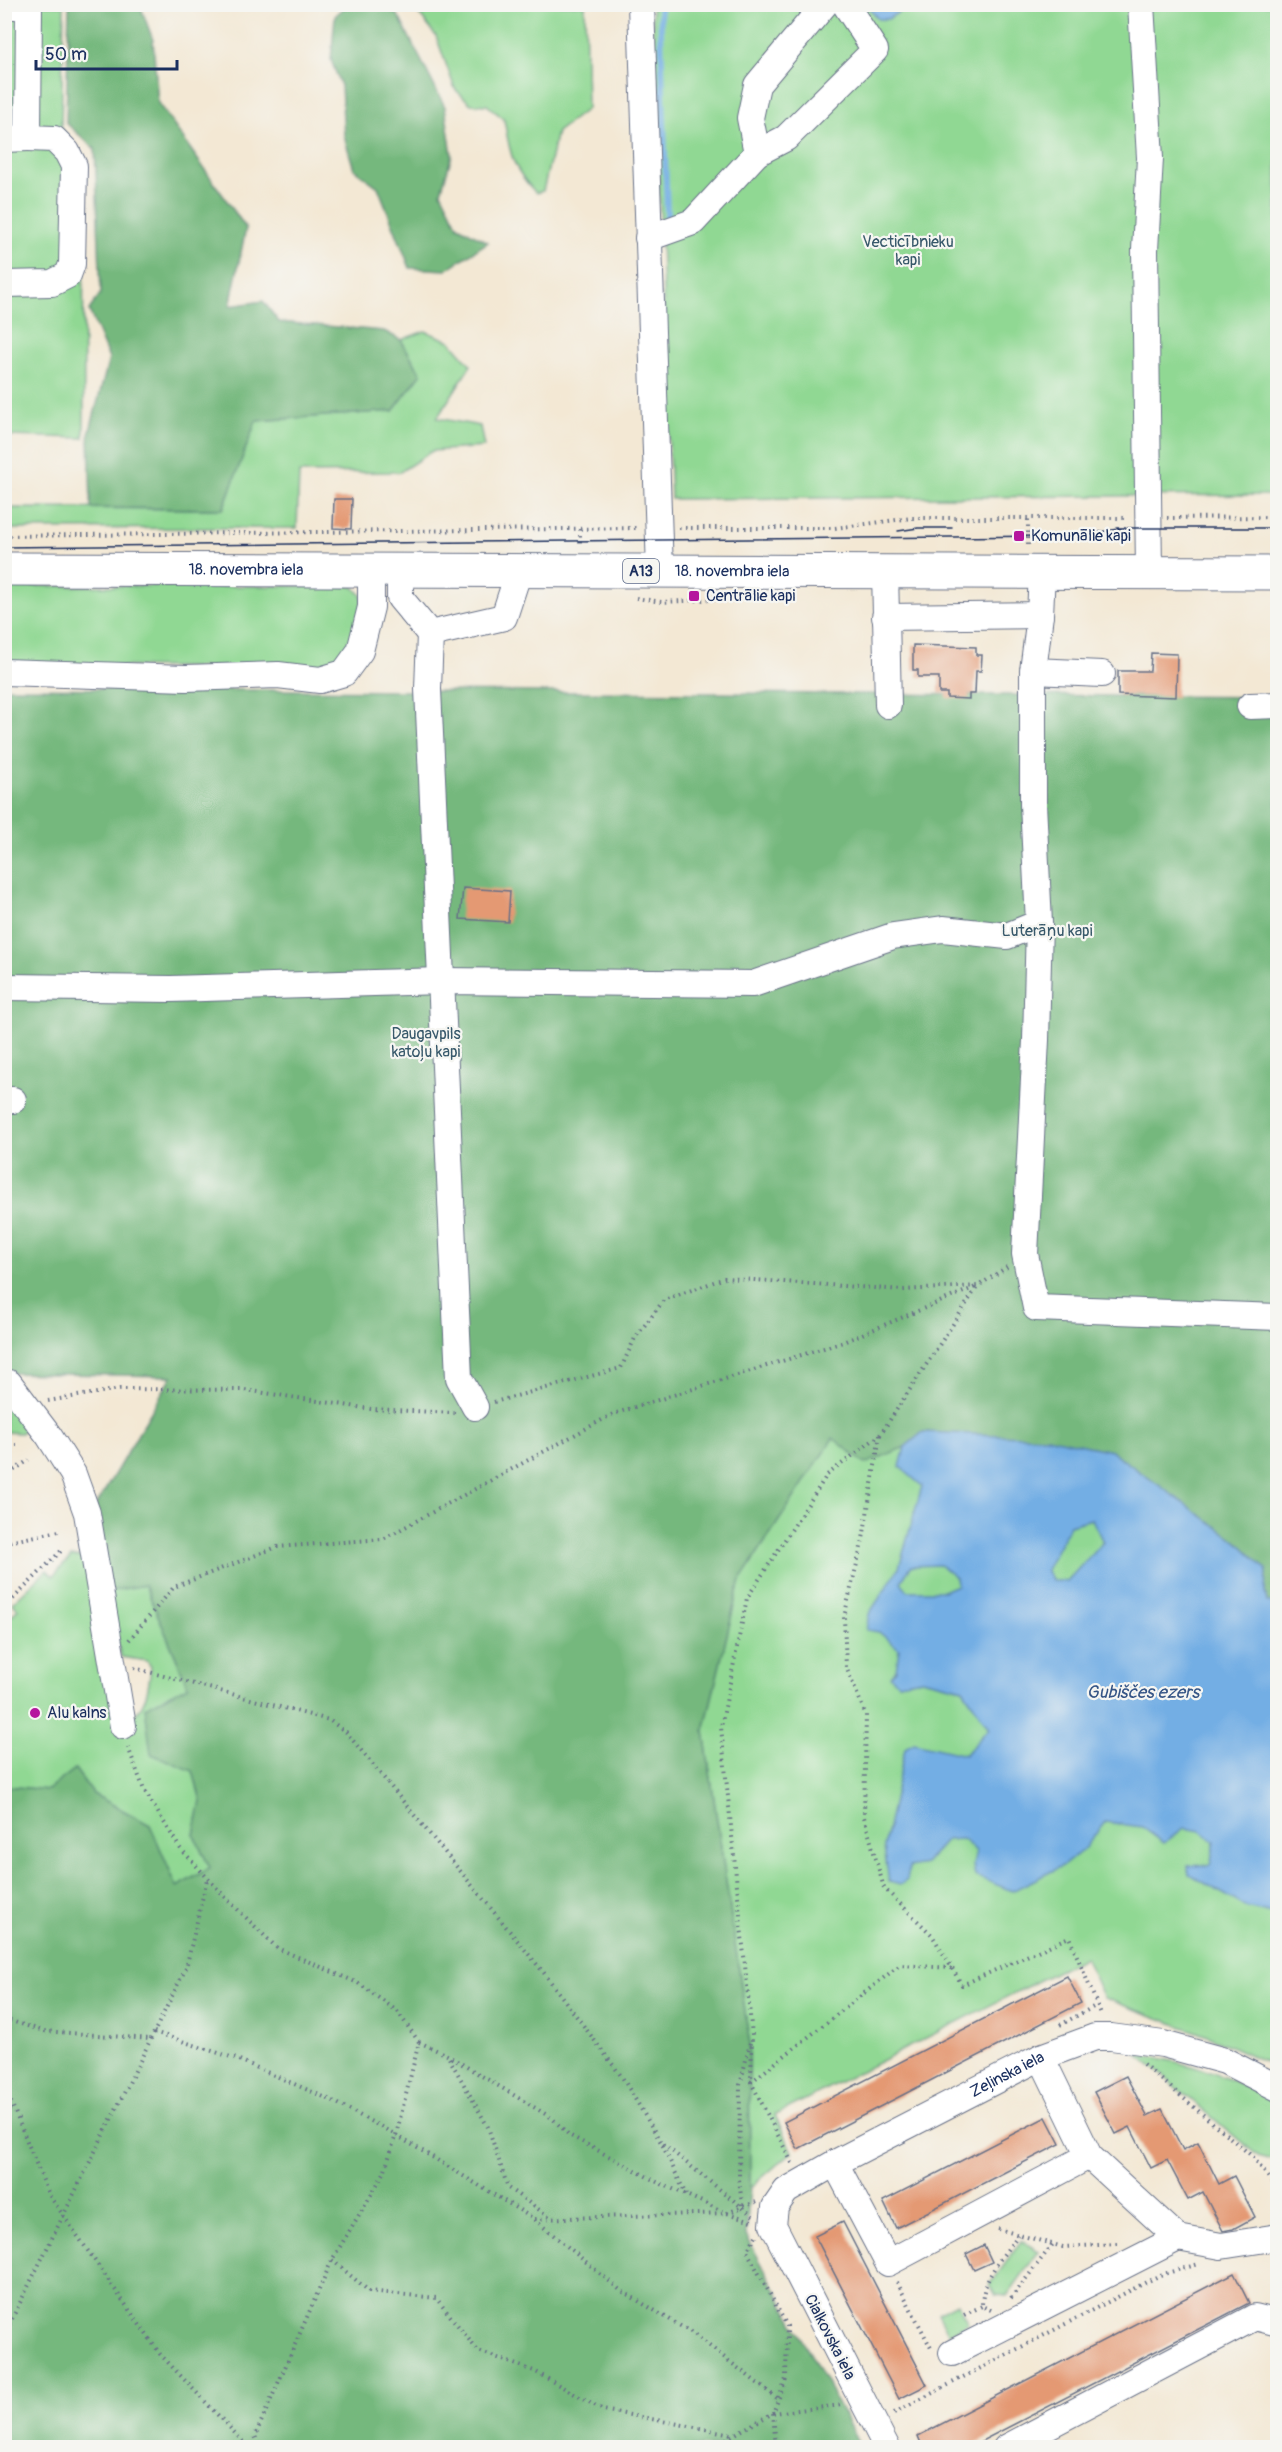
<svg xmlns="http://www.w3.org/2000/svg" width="1282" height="2452" viewBox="0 0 1282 2452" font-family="Pangolin,sans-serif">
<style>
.green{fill:#90d893;stroke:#568478;stroke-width:1.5;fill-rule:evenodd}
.forest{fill:#74b87d;stroke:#48746e;stroke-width:1.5}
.water{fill:#73aee4;stroke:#476ea1;stroke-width:1.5;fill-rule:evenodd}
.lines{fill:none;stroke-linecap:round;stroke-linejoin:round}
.stream{stroke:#73aee4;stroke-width:6}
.building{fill:#e49973}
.minor-casing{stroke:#677087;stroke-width:28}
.major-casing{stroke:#677087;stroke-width:35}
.path{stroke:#677087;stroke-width:4;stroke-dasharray:1.5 4.5;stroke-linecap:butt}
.minor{stroke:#fff;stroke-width:26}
.major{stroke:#fff;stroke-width:33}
.tram{stroke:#1b2f5e;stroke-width:1.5}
.poi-dot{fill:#b5179e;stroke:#f6f6f2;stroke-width:2}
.labels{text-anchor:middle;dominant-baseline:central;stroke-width:4.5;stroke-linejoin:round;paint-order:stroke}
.shield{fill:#f6f6f2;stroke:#5d6b8a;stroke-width:1.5}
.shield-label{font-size:15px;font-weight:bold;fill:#1b2f5e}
.park-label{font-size:16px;fill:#38596b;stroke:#f6f6f2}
.poi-label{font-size:16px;fill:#1b2f5e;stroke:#f6f6f2;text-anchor:start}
.street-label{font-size:16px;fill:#1b2f5e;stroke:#f6f6f2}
.water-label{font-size:18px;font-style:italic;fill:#355586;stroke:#f6f6f2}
</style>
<rect width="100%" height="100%" fill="#f6f6f2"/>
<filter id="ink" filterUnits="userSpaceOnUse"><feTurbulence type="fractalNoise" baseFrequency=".0167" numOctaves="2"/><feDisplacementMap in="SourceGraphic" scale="12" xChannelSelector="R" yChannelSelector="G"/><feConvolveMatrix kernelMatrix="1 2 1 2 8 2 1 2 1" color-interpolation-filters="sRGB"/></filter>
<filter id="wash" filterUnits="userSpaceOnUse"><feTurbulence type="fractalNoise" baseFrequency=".008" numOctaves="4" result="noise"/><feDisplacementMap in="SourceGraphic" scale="24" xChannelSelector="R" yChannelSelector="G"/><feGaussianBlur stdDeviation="1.35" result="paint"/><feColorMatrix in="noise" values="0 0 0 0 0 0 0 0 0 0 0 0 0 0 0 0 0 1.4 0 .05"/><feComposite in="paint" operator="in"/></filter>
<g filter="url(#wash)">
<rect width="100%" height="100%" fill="#f3e8d4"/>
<path class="green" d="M 5,5 L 64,5 L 61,128 L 83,156 L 84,438 L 5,436 Z
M 412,5 L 585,5 L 587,109 L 557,132 L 543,191 L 536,193 C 511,167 510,153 504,119 L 487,105 L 471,104 L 455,89 L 436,36 Z
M 652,5 L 1277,5 L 1277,495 L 671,499 Z
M 425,331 L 450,341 L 471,365 L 437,418 L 480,426 L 484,447 L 432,451 L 400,472 L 299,473 L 297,528 L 5,529 L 4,508 L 223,509 L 256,421 L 393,411 L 421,374 L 401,340 Z
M 4,586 L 349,586 L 354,587 L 362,596 L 361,630 L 336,669 L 5,665 Z
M 4,1391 L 31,1421 L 21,1433 L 5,1432 Z
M 923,1432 L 1267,1603 L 1277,1605 L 1277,2067 L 1210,2037 L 1104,1998 L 1085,1957 L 775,2115 L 792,2152 L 750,2188 L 749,2039 L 704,1731 L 740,1580 L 833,1438 ZM 896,1670 L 963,1689 L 922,1679 L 898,1683 L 891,1676 Z
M 71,1557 L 81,1557 L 85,1560 L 127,1722 C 147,1706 148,1691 151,1667 L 147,1661 L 121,1657 L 105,1592 L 145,1585 L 188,1686 L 193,1770 L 201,1801 L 194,1835 L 210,1868 L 177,1887 L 150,1825 L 93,1794 L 75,1769 L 48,1790 L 5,1786 L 4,1623 L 18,1609 L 12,1603 L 47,1570 L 53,1576 Z
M 1137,2054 C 1188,2062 1234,2077 1277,2104 L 1277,2161 L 1258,2156 Z
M 1021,2241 L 1039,2251 L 1007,2296 L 996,2295 L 990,2285 Z
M 957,2303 L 968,2323 L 949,2334 L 938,2313 Z"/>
<path class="forest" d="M 69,5 L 140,5 L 153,40 L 158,103 L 246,228 L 230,306 L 263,301 L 279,322 L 384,331 L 401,340 L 421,374 L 393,411 L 256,421 L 223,509 L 91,508 L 89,434 L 109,359 L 89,310 L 101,293 L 95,149 L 66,123 Z
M 347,5 L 379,5 L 398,15 L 445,107 L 452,155 L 441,192 L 458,226 L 488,242 L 446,270 L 410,268 L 378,187 L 354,169 L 344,136 L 341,86 L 331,60 L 335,16 Z
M 4,688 L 1277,697 L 1277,1605 L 1267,1603 L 1265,1592 L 1266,1569 L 1238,1542 L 1110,1451 L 924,1432 L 905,1447 L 865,1464 L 833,1438 L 740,1580 L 704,1731 L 749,2039 L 750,2188 L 746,2235 L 861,2447 L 5,2447 L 5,1786 L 48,1790 L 75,1769 L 93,1794 L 150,1825 L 177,1887 L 210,1868 L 194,1835 L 201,1801 L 193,1771 L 151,1754 L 145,1707 L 188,1686 L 145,1585 L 105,1592 L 93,1511 L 172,1376 L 5,1373 Z"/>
<path class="water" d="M 866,5 L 910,5 L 888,19 L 878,19 Z
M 923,1432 L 1047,1437 L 1111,1451 L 1238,1542 L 1266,1569 L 1265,1592 L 1267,1602 L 1278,1605 L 1277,1914 L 1246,1907 L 1189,1874 L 1188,1866 L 1210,1865 L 1215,1842 L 1201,1831 L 1184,1828 L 1164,1843 L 1142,1827 L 1105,1822 L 1084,1849 L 1064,1865 L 1012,1891 L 975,1876 L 973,1865 L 976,1851 L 962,1839 L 946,1840 L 925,1864 L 909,1867 L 907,1880 L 900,1885 L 889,1882 L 884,1847 L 905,1748 L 914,1743 L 965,1755 L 989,1728 L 963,1689 L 922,1679 L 898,1683 L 890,1676 L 896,1670 L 899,1649 L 879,1632 L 866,1630 L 869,1614 L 899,1568 L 922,1486 L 900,1467 L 905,1447 ZM 1092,1519 L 1103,1542 L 1067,1581 L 1053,1581 L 1046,1570 L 1070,1525 ZM 940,1565 L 956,1578 L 957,1585 L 943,1591 L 908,1591 L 901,1582 L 911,1566 Z"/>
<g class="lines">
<path class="stream" d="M 660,4 L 667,216"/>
</g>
<g id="blocks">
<path class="building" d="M 334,499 L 352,499 L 351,529 L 333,528 Z
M 913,645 L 976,647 L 976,655 L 982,655 L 981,671 L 976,671 L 975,694 L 969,694 L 969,699 L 947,698 L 947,693 L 939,693 L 939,677 L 918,677 L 918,670 L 913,670 Z
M 1151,653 L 1177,654 L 1176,697 L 1118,695 L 1118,671 L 1150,671 Z
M 463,888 L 510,891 L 508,922 L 460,919 Z
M 1067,1976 L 1081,2003 L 798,2149 L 784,2122 Z
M 1126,2076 L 1147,2116 L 1162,2109 L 1183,2150 L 1198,2142 L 1219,2184 L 1234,2176 L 1255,2217 L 1233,2229 L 1223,2231 L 1203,2192 L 1188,2200 L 1167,2160 L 1151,2168 L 1130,2127 L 1116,2134 L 1094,2092 Z
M 1046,2117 L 1060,2144 L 896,2228 L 883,2201 Z
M 843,2222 L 927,2385 L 899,2399 L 815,2236 Z
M 984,2245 L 992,2262 L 974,2270 L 966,2254 Z
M 1234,2273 L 1249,2303 L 968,2448 L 923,2448 L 918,2436 Z"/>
</g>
</g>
<g filter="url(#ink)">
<use href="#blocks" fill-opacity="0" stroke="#677087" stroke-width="1.5"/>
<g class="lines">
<defs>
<g id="minor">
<path d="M 641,4 L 660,571"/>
<path d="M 1141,4 L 1150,158 L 1145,250 L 1149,572"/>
<path d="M 4,6 L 29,6 L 28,138 L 4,139"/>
<path d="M 757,153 L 750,118 L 757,85 L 825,4"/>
<path d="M 648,238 L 693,222 L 757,153 L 786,138 L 875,50 L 845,4"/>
<path d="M 4,284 L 52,283 L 68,275 L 72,264 L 74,166 L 67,152 L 54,139 L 28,138"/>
<path d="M 400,570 L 400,598 L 430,634 L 504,617 L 519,571"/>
<path d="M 885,571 L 888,705"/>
<path d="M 1042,572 L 1040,615 L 1033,671 L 1033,804 L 1039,923 L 1036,1040 L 1025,1254 L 1036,1308 L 1278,1317"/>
<path d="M 885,617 L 1040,615"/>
<path d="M 430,634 L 428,689 L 459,1378 L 475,1407"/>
<path d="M 1033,671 L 1102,674"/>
<path d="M 4,672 L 186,678 L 278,675 L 320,680 L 344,673 L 360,651 L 371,607 L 371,570"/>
<path d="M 1250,706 L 1278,705"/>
<path d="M 4,987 L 171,989 L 442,981 L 753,984 L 893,936 L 943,929 L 1007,936 L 1039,923"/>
<path d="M 4,1100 L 13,1100"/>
<path d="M 9,1383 L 49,1436 L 73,1474 L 87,1513 L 123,1726"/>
<path d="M 1089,2156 L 1178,2238"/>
<path d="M 835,2163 L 888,2263 L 1089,2156 L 1041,2057"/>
<path d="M 952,2353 L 1178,2238 L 1221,2246 L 1278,2237"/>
<path id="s1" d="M 887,2448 L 773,2225 L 775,2207 L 786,2191 L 835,2163 L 1041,2057 L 1095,2037 L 1111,2037 L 1163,2044 L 1225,2061 L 1278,2088"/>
<path d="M 1006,2448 L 1255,2317 L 1278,2323"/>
</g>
<g id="major">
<path id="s2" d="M 4,569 L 1278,573"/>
</g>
</defs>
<use href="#minor" class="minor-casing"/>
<use href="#major" class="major-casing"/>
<path class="path" d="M 1167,518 L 1278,517
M 679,528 L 835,528 L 912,518 L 1127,518
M 580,529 L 580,546
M 4,536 L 638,528
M 1028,545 L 1028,518
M 636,598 L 662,602 L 724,599
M 48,1401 L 120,1389 L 245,1390 L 371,1409 L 455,1413
M 494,1402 L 621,1368 L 635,1338 L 664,1300 L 725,1278 L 903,1290 L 978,1286 L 1007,1267
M 880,1435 L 863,1539 L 844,1617 L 846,1667 L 866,1715 L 864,1817 L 884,1888 L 932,1935 L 962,1985 L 1069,1937 L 1102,2016
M 4,1445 L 17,1445
M 4,1477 L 29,1460
M 4,1543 L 59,1531
M 13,1599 L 62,1550
M 4,1617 L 7,1614
M 129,1640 L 174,1587 L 277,1547 L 383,1539 L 613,1414 L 843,1342 L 978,1286
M 134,1668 L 329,1720 L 346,1732 L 544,1973 L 622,2077 L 662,2144 L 686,2195
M 128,1747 L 144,1790 L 180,1848 L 226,1898 L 277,1948 L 358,1983 L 397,2011 L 419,2042 L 396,2135 L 384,2173 L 332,2260 L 255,2436 L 260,2448
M 4,2019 L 44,2031 L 150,2039
M 1060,2025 L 1097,2005
M 154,2032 L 237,2059 L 333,2101 L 396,2135 L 534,2219 L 620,2290 L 694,2334 L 778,2399
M 419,2042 L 447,2055 L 552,2118 L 569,2135 L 657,2182 L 727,2213 L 752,2221
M 449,2058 L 488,2127 L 508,2188 L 551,2218
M 1143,2064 L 1253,2157 L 1278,2190
M 751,2082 L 900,1965 L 952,1968
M 4,2085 L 49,2195 L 63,2215 L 160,2354 L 249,2448
M 4,2107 L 15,2112
M 663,2144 L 753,2216
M 792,2163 L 751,2082 L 752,2035 L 721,1727 L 747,1598 L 827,1475 L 880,1435 L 978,1286
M 742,2205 L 739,2179 L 740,2085 L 750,2043
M 535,2219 L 727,2213 L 756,2202
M 998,2229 L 1063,2247 L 1117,2244
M 756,2236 L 747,2251 L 787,2326 L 786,2379 L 773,2413 L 776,2448
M 332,2260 L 369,2291 L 436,2298 L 478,2351 L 534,2371 L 603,2410 L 732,2434
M 897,2282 L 931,2348
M 1011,2298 L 1053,2244
M 991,2310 L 982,2306 C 982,2279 1003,2256 1018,2235
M 964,2315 L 982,2306
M 4,2335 L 186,1968 L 207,1879
M 894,2413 L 1160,2275 L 1199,2264
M 710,2448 L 773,2413 L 842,2405"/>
<use href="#minor" class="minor"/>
<use href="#major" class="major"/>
<path class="tram" d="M 1117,528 L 1278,528
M 898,531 L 918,528 L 952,528
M 4,547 L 1042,536 L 1082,535 L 1125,528"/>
</g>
</g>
<g class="poi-dot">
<rect x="1013" y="530" width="12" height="12" rx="3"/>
<rect x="688" y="590" width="12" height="12" rx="3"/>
<circle cx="35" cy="1713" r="6"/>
</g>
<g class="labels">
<rect class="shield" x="623" y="559" width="36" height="24" rx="4.5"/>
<g class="shield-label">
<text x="641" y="571">A13</text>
</g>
<g class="park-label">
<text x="908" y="242">Vecticībnieku<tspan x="908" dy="18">kapi</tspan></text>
<text x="1047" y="931">Luterāņu kapi</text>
<text x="426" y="1034">Daugavpils<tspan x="426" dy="18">katoļu kapi</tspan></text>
</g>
<g class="poi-label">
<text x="1031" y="536">Komunālie kapi</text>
<text x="706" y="596">Centrālie kapi</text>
<text x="47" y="1713">Alu kalns</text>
</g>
<g class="street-label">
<text stroke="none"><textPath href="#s2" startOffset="242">18. novembra iela</textPath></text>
<text stroke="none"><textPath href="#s2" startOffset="728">18. novembra iela</textPath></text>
<text stroke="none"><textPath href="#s1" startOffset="538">Zeļinska iela</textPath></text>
<text transform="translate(830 2337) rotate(63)">Cialkovska iela</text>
</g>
<g class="water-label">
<text x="1143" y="1692">Gubiščes ezers</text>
</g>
</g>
<rect width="1282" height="2452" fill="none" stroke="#f6f6f2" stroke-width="24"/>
<path d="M36 60v9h141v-9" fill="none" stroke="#1b2f5e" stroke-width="3"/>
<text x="45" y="60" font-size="18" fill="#1b2f5e" stroke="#f6f6f2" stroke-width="4.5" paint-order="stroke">50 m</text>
</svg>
